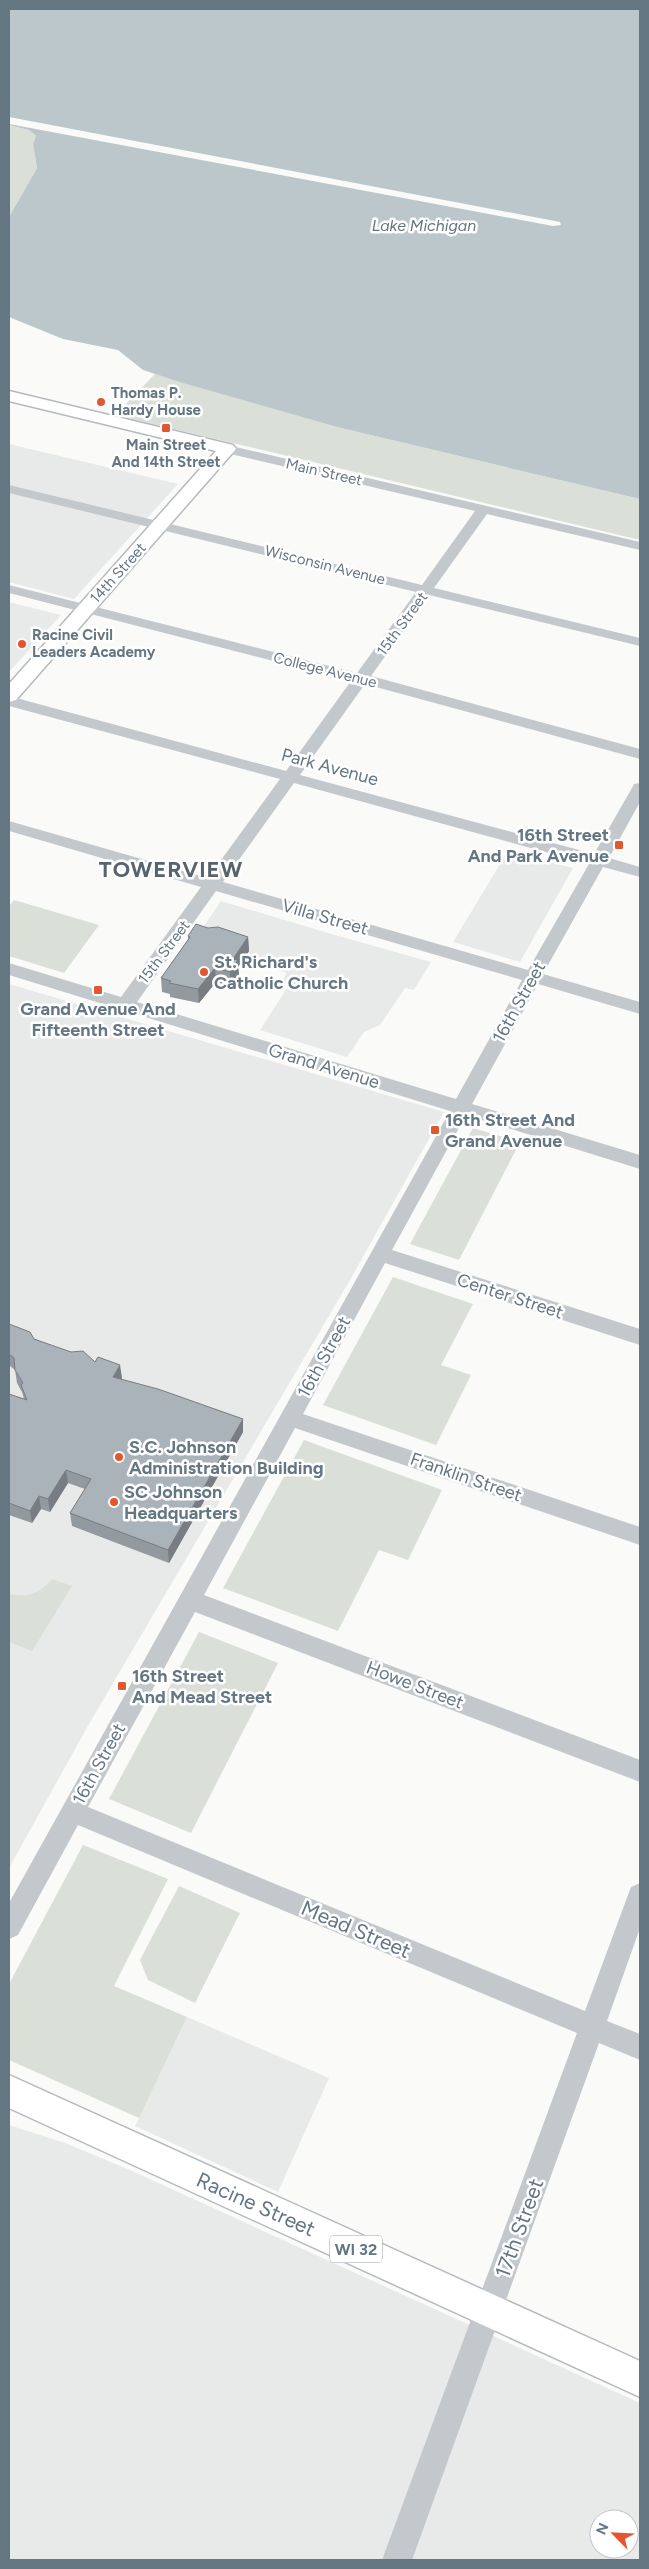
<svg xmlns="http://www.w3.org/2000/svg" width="649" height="2569" viewBox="0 0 649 2569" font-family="Figtree,sans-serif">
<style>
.built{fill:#e8e9e9;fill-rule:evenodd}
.green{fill:#dadfd7}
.water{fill:#bbc7cb}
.pier{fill:#fafaf8}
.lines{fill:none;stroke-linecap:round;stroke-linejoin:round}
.major-casing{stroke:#b5babe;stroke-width:3}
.minor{fill:#c3c8cc;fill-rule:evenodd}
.major{fill:#fff;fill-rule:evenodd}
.wall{fill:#929a9f}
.shaded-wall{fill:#777d82}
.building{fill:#aab3b9;stroke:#777d82}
.poi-dot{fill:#e4572e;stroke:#fff;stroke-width:2}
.labels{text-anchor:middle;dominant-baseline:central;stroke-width:5;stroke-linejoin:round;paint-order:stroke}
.far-poi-label{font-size:15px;font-weight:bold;fill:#657683;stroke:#fff;text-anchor:start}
.far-street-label{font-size:15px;fill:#657683;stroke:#fff}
.far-water-label{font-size:16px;font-style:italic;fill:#60757c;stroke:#fff}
.shield{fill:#fff;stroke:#939fa8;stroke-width:1}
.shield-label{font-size:16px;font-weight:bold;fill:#657683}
.street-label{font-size:18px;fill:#657683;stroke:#fff}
.poi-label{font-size:18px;font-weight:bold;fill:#657683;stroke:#fff;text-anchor:start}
.near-street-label{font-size:21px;fill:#657683;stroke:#fff}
.district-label{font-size:22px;font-weight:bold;letter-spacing:1px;fill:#57646e;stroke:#fff}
</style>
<rect width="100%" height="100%" fill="#fafaf8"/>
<path class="built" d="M 9,444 L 178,484 L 74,599 L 9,582 Z
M 9,602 L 61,615 L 9,672 Z
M 508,851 L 573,868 L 520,962 L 453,942 Z
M 221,901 L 335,935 L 431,962 L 414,990 L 405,988 L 380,1025 L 364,1032 L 347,1057 L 260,1030 L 289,985 L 281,982 L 287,973 L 272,968 L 237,946 L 198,935 Z
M 9,984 L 444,1112 L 350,1280 L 89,1724 L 9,1868 Z
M 187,2017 L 329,2078 L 278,2192 L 135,2126 Z
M 9,2125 L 65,2143 L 130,2170 L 640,2403 L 640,2560 L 9,2560 ZM 599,2519 L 629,2519 L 629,2549 L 599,2549 Z"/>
<path class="green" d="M 9,125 L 29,130 L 36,136 L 33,144 L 37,168 L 9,217 Z
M 155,374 L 337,427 L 640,499 L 640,540 L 115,415 Z
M 14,900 L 99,925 L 64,973 L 9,956 L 9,906 Z
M 473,1128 L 520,1142 L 459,1260 L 410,1244 Z
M 393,1277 L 473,1304 L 441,1365 L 471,1375 L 436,1445 L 323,1405 Z
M 304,1440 L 442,1490 L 408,1560 L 379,1550 L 338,1631 L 223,1588 Z
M 52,1579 L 72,1586 L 32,1651 L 9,1642 L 9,1594 C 28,1598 39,1594 52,1579 Z
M 199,1632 L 278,1663 L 191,1833 L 109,1799 Z
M 83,1845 L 168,1879 L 114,1986 L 187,2017 L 139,2118 L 9,2060 L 9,1984 Z
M 179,1886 L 240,1913 L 195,2003 L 148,1980 L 140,1960 Z"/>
<path class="water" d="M 9,9 L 640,9 L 640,499 L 337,427 L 183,383 L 143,370 L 118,350 L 63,339 L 9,317 L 9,217 L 37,168 L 33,144 L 36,136 L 29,130 L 9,125 Z"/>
<path class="pier" d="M 9,117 L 560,222 L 561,225 L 553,226 L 9,124 Z"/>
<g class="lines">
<defs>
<path id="major" d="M 9,391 L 233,445 L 236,449 L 16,700 L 9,702 L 9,684 L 216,451 L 9,401 Z
M 9,2075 L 640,2361 L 640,2397 L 9,2108 Z"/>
</defs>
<use href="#major" class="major-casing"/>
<path class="minor" d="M 227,445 L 640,542 L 640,550 L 487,514 L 434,588 L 640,638 L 640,646 L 429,595 L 371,676 L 640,749 L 640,759 L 365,684 L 300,775 L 594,854 L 632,788 L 634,784 L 640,783 L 640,802 L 609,858 L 640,867 L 640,877 L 603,867 L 543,974 L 640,1002 L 640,1014 L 538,984 L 472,1104 L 640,1155 L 640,1169 L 466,1115 L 392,1250 L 640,1329 L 640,1345 L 385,1263 L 303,1414 L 640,1527 L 640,1545 L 295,1428 L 204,1595 L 640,1760 L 640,1782 L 195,1612 L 88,1807 L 585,2011 L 628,1895 L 631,1887 L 640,1883 L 640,1928 L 607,2021 L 640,2034 L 640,2060 L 599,2043 L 412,2560 L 382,2560 L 577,2033 L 78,1825 L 18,1935 L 9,1939 L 9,1903 L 450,1111 L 9,975 L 9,963 L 121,997 L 201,887 L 9,831 L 9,821 L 208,878 L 280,779 L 9,706 L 9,696 L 286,771 L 351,681 L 9,593 L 9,585 L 357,673 L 416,592 L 9,493 L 9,485 L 422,585 L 475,511 L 222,452 L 220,449 ZM 294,783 L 589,864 L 528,970 L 223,882 ZM 216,891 L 522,980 L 456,1099 L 137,1002 Z"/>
<use href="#major" class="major"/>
</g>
<path class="wall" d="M 208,928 L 248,937 L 249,951 L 238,967 L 239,974 L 231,986 L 216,982 L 199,1003 L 170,997 L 170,994 L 162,992 L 161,978 L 188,940 L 188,936 Z
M 9,1324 L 34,1339 L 95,1362 L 122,1378 L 121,1379 L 243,1419 L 243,1432 L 169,1563 L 72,1526 L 70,1513 L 85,1489 L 68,1483 L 50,1512 L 41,1509 L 32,1523 L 9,1515 L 9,1394 L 24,1399 L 22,1392 L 17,1383 L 15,1370 L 10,1366 L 9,1368 Z"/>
<path class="shaded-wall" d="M 248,937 L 249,951 L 238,967 L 239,974 L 231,986 L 230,972 L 233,959 Z
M 215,968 L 216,982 L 199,1003 L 198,989 Z
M 9,1357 L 10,1366 L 9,1369 Z
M 120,1365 L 122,1378 L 115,1390 L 113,1377 Z
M 243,1419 L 243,1432 L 169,1563 L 168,1550 Z
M 66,1470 L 68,1483 L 50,1512 L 48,1499 Z
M 39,1496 L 41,1509 L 32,1523 L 30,1511 Z"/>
<path class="building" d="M 196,924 L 208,928 L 218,927 L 248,937 L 233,959 L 238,960 L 230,972 L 215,968 L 198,989 L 169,983 L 171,981 L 161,978 L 190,937 L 188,936 Z
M 9,1324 L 30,1332 L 34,1339 L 71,1352 L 83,1351 L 95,1362 L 98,1357 L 120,1365 L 113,1377 L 158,1389 L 243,1419 L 168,1550 L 70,1513 L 91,1479 L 66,1470 L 48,1499 L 39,1496 L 30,1511 L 9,1503 L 9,1394 L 27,1400 L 21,1385 L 23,1383 L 15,1370 L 14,1358 L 9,1354 Z"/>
<g class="poi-dot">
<circle cx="101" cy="402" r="5"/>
<rect x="161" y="423" width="10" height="10" rx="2.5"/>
<circle cx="22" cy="644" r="5"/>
<rect x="614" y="840" width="10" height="10" rx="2.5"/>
<circle cx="204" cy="972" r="5"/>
<rect x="93" y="985" width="10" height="10" rx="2.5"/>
<rect x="430" y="1125" width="10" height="10" rx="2.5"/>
<circle cx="119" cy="1457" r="5"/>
<circle cx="114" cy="1502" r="5"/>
<rect x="117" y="1681" width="10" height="10" rx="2.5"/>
</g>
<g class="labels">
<g class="far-poi-label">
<text x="111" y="393">Thomas P.<tspan x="111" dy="17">Hardy House</tspan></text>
<text x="166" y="445" text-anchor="middle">Main Street<tspan x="166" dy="17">And 14th Street</tspan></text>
<text x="32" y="635">Racine Civil<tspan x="32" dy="17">Leaders Academy</tspan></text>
</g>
<g class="far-street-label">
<text transform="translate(324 472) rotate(13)">Main Street</text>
<text transform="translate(325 565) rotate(14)">Wisconsin Avenue</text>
<text transform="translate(118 573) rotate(-48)">14th Street</text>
<text transform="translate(402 624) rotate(-54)">15th Street</text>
<text transform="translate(325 670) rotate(14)">College Avenue</text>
<text transform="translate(164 952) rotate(-53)">15th Street</text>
</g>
<g class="far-water-label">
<text x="424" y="225">Lake Michigan</text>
</g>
<rect class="shield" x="330" y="2235.5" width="52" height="27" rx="4"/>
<g class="shield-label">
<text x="356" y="2249">WI 32</text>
</g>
<g class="street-label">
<text transform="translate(330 767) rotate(15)">Park Avenue</text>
<text transform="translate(325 917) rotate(16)">Villa Street</text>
<text transform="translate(519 1002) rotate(-61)">16th Street</text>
<text transform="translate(324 1066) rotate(17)">Grand Avenue</text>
<text transform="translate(510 1296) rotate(18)">Center Street</text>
<text transform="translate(324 1357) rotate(-61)">16th Street</text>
<text transform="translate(466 1477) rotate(19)">Franklin Street</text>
<text transform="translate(415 1685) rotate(21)">Howe Street</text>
<text transform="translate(99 1764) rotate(-61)">16th Street</text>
</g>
<g class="poi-label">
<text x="609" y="835" text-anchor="end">16th Street<tspan x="609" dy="21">And Park Avenue</tspan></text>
<text x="214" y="962">St. Richard's<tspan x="214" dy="21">Catholic Church</tspan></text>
<text x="98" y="1009" text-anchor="middle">Grand Avenue And<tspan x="98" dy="21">Fifteenth Street</tspan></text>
<text x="445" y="1120">16th Street And<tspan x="445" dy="21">Grand Avenue</tspan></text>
<text x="129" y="1447">S.C. Johnson<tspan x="129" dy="21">Administration Building</tspan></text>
<text x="124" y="1492">SC Johnson<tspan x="124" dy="21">Headquarters</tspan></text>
<text x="132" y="1676">16th Street<tspan x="132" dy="21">And Mead Street</tspan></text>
</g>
<g class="near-street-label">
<text transform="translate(356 1929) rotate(23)">Mead Street</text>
<text transform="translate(256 2204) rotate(24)">Racine Street</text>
<text transform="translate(519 2228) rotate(-70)">17th Street</text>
</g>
<g class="district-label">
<text x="171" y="869">TOWERVIEW</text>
</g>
</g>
<rect width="649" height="2569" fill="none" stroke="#657683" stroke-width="20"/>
<g transform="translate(614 2534) rotate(294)"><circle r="24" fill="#ffffff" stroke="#c1c8cd"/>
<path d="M0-4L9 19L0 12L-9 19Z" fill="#e4572e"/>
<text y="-8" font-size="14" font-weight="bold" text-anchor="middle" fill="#657683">N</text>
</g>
</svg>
